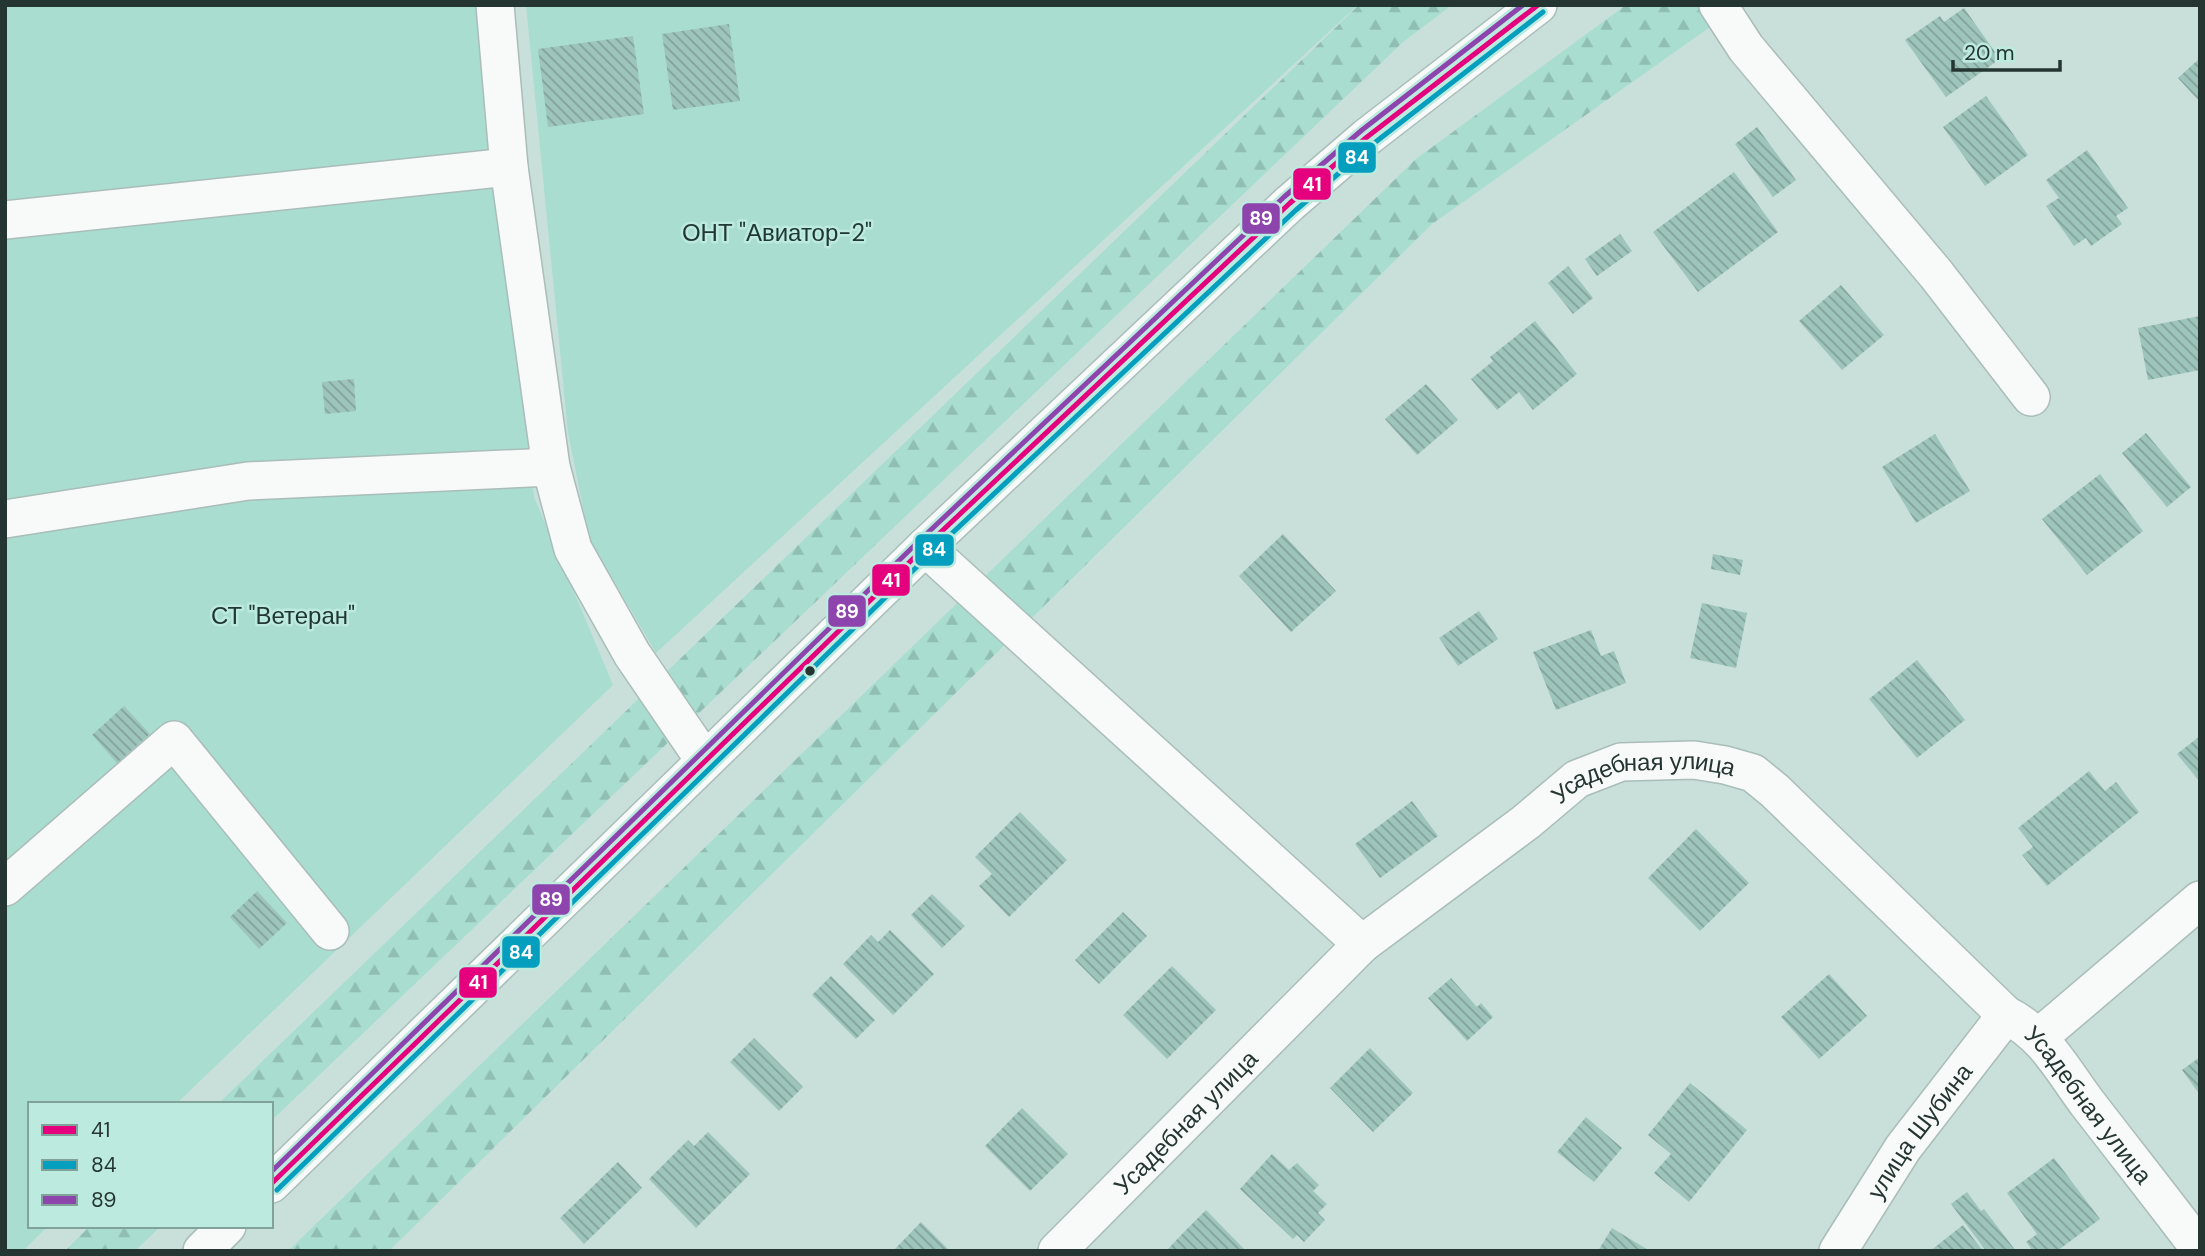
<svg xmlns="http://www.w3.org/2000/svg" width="2205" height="1256" viewBox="0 0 2205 1256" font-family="'DM Sans',sans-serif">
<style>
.green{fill:#a8ddd0}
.forest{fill:url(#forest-firs)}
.building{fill:url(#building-back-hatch)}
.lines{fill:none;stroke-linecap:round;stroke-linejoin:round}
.minor-casing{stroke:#aabdb8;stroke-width:40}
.minor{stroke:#f7faf9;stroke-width:37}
.bus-1-casing{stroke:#bdeade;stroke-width:10}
.bus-2-casing{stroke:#bdeade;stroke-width:10}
.bus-3-casing{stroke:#bdeade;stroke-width:10}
.bus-1{stroke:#e5007d;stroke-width:5}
.bus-2{stroke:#049ebe;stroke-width:5}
.bus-3{stroke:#8e44ad;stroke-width:5}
.bus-dot{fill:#253632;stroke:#bdeade;stroke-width:2.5}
.labels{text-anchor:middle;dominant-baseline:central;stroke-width:5;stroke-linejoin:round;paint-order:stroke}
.park-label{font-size:24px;fill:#203732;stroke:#bdeade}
.street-label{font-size:24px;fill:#253632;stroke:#bdeade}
.line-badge{stroke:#bdeade;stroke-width:2.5}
.badge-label{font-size:19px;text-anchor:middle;font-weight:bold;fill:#fff}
</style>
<defs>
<pattern id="forest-firs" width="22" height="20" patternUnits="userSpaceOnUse" patternTransform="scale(1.75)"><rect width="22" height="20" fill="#a8ddd0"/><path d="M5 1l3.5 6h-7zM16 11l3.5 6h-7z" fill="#90beb3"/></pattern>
<pattern id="building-back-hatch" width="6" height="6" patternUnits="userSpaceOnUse" patternTransform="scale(1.75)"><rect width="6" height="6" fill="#9ec5bc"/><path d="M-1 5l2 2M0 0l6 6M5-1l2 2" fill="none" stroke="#81a199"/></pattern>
</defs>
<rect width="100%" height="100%" fill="#c8e0d9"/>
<path class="green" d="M 5,5 L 485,5 L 534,497 L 613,685 L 176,1104 L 30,1104 L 30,1226 L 48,1226 L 23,1251 L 5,1251 Z
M 526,5 L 1358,5 L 656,653 L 589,538 L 568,432 Z"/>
<path class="forest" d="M 1359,5 L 1452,5 L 1403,42 L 271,1121 L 271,1104 L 218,1104 Z
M 1626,5 L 1741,5 L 1432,224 L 389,1251 L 288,1251 L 1416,159 Z
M 90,1226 L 161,1226 L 135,1251 L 65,1251 Z"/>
<path class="building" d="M 1964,8 L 2000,59 L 1946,97 L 1905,40 L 1940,16 L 1944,22 Z
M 729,24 L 740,101 L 673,110 L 662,34 Z
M 633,36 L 644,114 L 548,127 L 538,49 Z
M 2200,58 L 2200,102 L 2178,78 Z
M 1986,96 L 2028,155 L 1985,186 L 1943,127 Z
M 1757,127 L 1796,180 L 1773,197 L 1735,144 Z
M 2087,150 L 2128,208 L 2116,216 L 2122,224 L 2091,246 L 2086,238 L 2074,246 L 2046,206 L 2059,198 L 2046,180 Z
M 1734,172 L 1778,232 L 1698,292 L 1653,232 Z
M 1620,234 L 1632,251 L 1597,276 L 1585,259 Z
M 1568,266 L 1593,298 L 1573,314 L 1548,283 Z
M 1841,285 L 1884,335 L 1842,370 L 1799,321 Z
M 2200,316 L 2200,370 L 2148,380 L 2138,328 Z
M 1535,321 L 1577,374 L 1533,410 L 1519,392 L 1497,410 L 1471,379 L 1493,361 L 1490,357 Z
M 354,379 L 356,411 L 325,414 L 322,382 Z
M 1426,384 L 1458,420 L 1417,455 L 1385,419 Z
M 2146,433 L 2191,487 L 2167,507 L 2122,453 Z
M 1935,434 L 1970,491 L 1916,523 L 1882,467 Z
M 2100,474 L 2143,531 L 2087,575 L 2042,519 Z
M 1283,534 L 1336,591 L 1291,632 L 1239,576 Z
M 1713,554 L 1743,560 L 1740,575 L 1711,569 Z
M 1702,603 L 1747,613 L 1736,668 L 1690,658 Z
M 1479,611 L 1498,639 L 1458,666 L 1439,638 Z
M 1591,630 L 1601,656 L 1614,651 L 1626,683 L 1556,710 L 1533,652 Z
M 1917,660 L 1965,720 L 1917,758 L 1869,699 Z
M 124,706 L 150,734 L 117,763 L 92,735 Z
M 2200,736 L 2200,782 L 2177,754 Z
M 2089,771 L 2105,791 L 2116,782 L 2139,812 L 2047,886 L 2022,855 L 2033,847 L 2018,828 Z
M 1412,801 L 1438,836 L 1380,878 L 1355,844 Z
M 1020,812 L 1067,860 L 1009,917 L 979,886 L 992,874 L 975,857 Z
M 1696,829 L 1749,883 L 1700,931 L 1648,878 Z
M 257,891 L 287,923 L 259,949 L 230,917 Z
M 932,894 L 965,926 L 942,948 L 911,915 Z
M 1123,912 L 1147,936 L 1099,984 L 1075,960 Z
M 890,930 L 934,974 L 893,1015 L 843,964 L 871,935 L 878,942 Z
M 1172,966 L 1216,1010 L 1167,1059 L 1123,1015 Z
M 1829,974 L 1867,1016 L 1819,1059 L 1781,1017 Z
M 831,976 L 875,1020 L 856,1039 L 812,995 Z
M 1451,978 L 1477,1007 L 1481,1003 L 1493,1017 L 1467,1041 L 1428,998 Z
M 754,1038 L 803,1087 L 779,1111 L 730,1062 Z
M 1370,1048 L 1413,1093 L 1373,1132 L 1330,1088 Z
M 2200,1057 L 2200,1095 L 2182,1070 Z
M 1690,1083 L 1747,1130 L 1689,1202 L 1654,1173 L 1671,1154 L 1648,1135 Z
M 1022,1108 L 1068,1154 L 1030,1191 L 985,1146 Z
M 1586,1117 L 1622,1148 L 1594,1182 L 1557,1152 Z
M 708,1132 L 750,1174 L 696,1228 L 649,1179 L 688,1140 L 694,1146 Z
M 1272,1154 L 1289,1170 L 1297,1163 L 1319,1185 L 1313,1191 L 1327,1204 L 1318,1213 L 1325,1220 L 1304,1242 L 1297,1235 L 1293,1239 L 1240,1189 Z
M 2054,1158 L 2100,1219 L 2057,1251 L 2033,1251 L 2026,1242 L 2037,1234 L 2007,1193 Z
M 618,1162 L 642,1188 L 584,1244 L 560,1218 Z
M 1967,1192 L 1981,1211 L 1984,1209 L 2016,1251 L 1986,1251 L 1951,1204 Z
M 1206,1210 L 1246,1251 L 1166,1251 L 1184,1232 Z
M 921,1222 L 950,1251 L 893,1251 Z
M 1963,1225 L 1983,1251 L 1930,1251 Z
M 1612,1228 L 1650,1251 L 1598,1251 Z"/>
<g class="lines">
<defs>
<g id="minor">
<path d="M 495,5 L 509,167 L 551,467 L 573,549 L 632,654 L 705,761"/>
<path d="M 1718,5 L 1746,48 L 1936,274 L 2031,397"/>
<path d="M 5,220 L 509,167"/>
<path d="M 5,519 L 248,481 L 551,467"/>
<path d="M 925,547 L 1362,944"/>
<path d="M 5,887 L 174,740 L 330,931"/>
<path d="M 2039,1037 L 2200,900"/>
<path d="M 271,1184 L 925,547 L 1290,203 L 1367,137 L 1538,5"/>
<path d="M 202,1251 L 227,1226"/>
<path id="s1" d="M 1057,1251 L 1362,944 L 1526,822 L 1577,779 L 1621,762 L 1694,760 L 1725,765 L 1753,773 L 1775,791 L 2006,1015 C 2045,1034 2063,1071 2088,1104 C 2125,1152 2163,1200 2200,1249"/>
<path id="s2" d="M 1838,1251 L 1903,1148 L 2006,1015"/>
</g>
</defs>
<use href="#minor" class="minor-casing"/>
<use href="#minor" class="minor"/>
<defs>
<path id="bus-1" d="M 271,1184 L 925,547 L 1290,203 L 1367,137 L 1538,5"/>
<path id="bus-2" d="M 277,1190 L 931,553 L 1296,210 L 1373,144 L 1543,12"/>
<path id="bus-3" d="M 271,1172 L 919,541 L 1284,197 L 1362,130 L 1523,5"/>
</defs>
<use href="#bus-1" class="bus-1-casing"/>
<use href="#bus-2" class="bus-2-casing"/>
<use href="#bus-3" class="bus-3-casing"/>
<use href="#bus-1" class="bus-1"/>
<use href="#bus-2" class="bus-2"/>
<use href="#bus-3" class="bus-3"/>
</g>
<circle class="bus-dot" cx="810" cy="671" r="6"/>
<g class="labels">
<g class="park-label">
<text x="777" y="232">ОНТ "Авиатор-2"</text>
<text x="283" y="615">СТ "Ветеран"</text>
</g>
<g class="street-label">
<text stroke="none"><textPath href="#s1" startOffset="770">Усадебная улица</textPath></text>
<text stroke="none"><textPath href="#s1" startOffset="1358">Усадебная улица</textPath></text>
<text stroke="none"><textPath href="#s1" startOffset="182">Усадебная улица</textPath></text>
<text stroke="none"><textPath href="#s2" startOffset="145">улица Шубина</textPath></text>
</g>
</g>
<g class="line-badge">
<rect x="1337" y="141" width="40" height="33" rx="7" fill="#049ebe"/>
<rect x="1292" y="167" width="40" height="34" rx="7" fill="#e5007d"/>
<rect x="1241" y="202" width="40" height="33" rx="7" fill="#8e44ad"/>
<rect x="914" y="533" width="41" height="34" rx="7" fill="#049ebe"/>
<rect x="871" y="563" width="40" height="34" rx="7" fill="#e5007d"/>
<rect x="827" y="594" width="40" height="34" rx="7" fill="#8e44ad"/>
<rect x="531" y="883" width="40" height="33" rx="7" fill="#8e44ad"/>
<rect x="501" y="935" width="40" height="34" rx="7" fill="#049ebe"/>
<rect x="458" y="966" width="40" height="33" rx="7" fill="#e5007d"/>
</g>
<g class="badge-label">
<text x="1357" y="164">84</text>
<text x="1312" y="191">41</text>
<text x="1261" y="225">89</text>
<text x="934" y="556">84</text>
<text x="891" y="587">41</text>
<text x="847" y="618">89</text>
<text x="551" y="906">89</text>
<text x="521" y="959">84</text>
<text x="478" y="989">41</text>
</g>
<rect width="2205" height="1256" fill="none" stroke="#253632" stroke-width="14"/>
<rect x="28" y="1102" width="245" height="126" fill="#bdeade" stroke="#80a299" stroke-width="2"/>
<rect x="42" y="1125" width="35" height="10" fill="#e5007d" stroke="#80a299" stroke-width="2"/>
<text x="91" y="1137" font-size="21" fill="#253632">41</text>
<rect x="42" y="1160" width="35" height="10" fill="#049ebe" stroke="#80a299" stroke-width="2"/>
<text x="91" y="1172" font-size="21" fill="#253632">84</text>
<rect x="42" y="1195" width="35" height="10" fill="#8e44ad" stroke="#80a299" stroke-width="2"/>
<text x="91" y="1207" font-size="21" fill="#253632">89</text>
<path d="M1953 60v10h107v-10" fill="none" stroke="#253632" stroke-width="3.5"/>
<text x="1964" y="60" font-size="21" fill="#253632" stroke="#bdeade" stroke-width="5" paint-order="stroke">20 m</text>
</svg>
